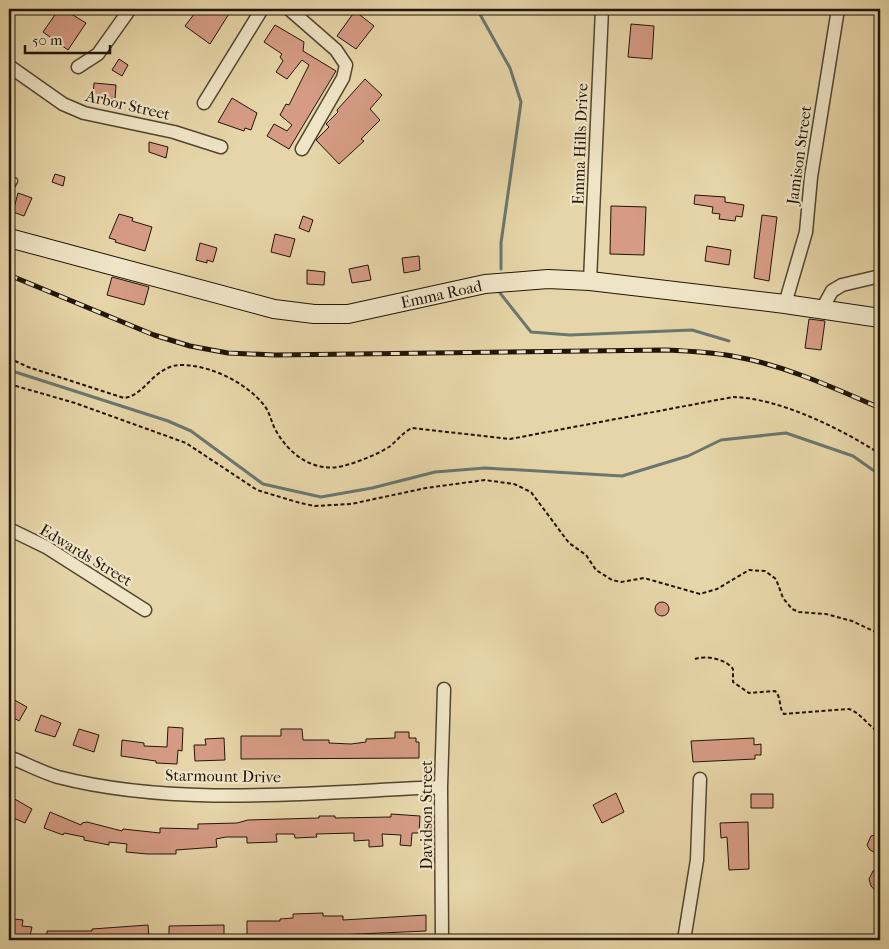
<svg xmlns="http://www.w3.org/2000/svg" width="889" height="949" viewBox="0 0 889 949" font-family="'IM FELL French Canon',serif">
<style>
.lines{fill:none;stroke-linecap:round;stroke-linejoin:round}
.stream{stroke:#6a766e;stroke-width:3}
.building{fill:#d59b84;stroke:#211507}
.lane-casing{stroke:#52452f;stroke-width:9}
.street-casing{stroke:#52452f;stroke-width:15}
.secondary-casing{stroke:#211507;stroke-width:20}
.path{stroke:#211507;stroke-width:2;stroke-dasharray:4 2.5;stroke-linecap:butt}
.lane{stroke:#efe4c6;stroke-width:6}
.street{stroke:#efe4c6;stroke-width:12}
.secondary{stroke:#efe4c6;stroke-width:18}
.rail-casing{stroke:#211507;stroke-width:5}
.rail{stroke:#efe4c6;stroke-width:3;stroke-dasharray:9;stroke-linecap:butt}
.labels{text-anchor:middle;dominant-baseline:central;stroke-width:4.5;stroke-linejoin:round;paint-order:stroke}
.street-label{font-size:16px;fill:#211507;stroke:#efe4c6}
</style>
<rect width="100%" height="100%" fill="#e6d5a8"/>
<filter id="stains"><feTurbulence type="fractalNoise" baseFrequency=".004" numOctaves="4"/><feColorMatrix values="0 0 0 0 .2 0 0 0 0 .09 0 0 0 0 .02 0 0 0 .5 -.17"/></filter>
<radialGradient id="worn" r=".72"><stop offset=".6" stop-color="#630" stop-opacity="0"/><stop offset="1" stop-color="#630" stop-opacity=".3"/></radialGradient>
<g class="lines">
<path class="stream" d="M 477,9 L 510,68 L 521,102 L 501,243 L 501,269
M 500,293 L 531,332 L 570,335 L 692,330 L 729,341
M 9,370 L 168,421 L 191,431 L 263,484 L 321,497 L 372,488 L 435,472 L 485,468 L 622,476 L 688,456 L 721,440 L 786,433 L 853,456 L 880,475"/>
</g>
<path class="building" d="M 59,9 L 63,9 L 86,23 L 68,50 L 43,32 Z
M 198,9 L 232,9 L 210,44 L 185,26 Z
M 355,11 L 374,26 L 356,49 L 337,36 Z
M 631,24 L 654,26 L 652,59 L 628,57 Z
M 275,25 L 304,42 L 303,51 L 336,71 L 289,149 L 267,136 L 274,124 L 287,131 L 292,125 L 280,115 L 286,104 L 289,105 L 309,65 L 302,60 L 287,79 L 276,72 L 283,61 L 280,57 L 282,54 L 264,42 Z
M 119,59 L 128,65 L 122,76 L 112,70 Z
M 365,79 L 382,95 L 370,109 L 380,120 L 361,139 L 364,141 L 339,164 L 316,140 L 329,127 L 326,124 L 338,112 L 337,110 Z
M 94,83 L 116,85 L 115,99 L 93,97 Z
M 232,98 L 257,113 L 251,130 L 245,128 L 244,131 L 218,122 Z
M 149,142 L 168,147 L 166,158 L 149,152 Z
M 55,174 L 65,177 L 63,186 L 52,182 Z
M 18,193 L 32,198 L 24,216 L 13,212 Z
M 695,195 L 725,197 L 725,202 L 744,205 L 742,217 L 736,216 L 735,221 L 719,219 L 720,214 L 712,213 L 713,207 L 694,204 Z
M 611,206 L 646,207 L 644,255 L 610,254 Z
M 119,214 L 133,218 L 132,221 L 152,227 L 145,251 L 115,242 L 116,240 L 109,238 Z
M 762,215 L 777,217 L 769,281 L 754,278 Z
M 303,216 L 313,220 L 309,232 L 299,228 Z
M 275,234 L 295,239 L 290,257 L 271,252 Z
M 200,243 L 217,248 L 213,262 L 207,260 L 207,263 L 196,260 Z
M 707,246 L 731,250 L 729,265 L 705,261 Z
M 419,256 L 420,270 L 404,273 L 402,258 Z
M 368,265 L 371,280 L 352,283 L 349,269 Z
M 307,270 L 325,272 L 324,285 L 307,284 Z
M 112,277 L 149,287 L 144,305 L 107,295 Z
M 809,319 L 825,321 L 821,350 L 805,348 Z
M655 609a7 7 0 1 1 14 0a7 7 0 1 1-14 0Z
M 9,697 L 27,707 L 19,721 L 9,715 Z
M 41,715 L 61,723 L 55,737 L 35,731 Z
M 168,727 L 183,728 L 182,751 L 178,750 L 177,764 L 156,763 L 156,761 L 121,756 L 122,740 L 144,743 L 144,746 L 167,747 Z
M 79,729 L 99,735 L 94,752 L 73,745 Z
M 281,729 L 302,729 L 303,740 L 329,740 L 329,743 L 351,744 L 366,742 L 366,739 L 395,738 L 395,732 L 409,732 L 409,738 L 416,738 L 416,742 L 419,742 L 419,758 L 241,759 L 241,736 L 281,736 Z
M 224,738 L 225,760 L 195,761 L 194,745 L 206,745 L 205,739 Z
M 754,738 L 754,745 L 761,744 L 761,755 L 755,755 L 755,759 L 693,762 L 691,741 Z
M 616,793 L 624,812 L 602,823 L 593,805 Z
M 751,794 L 773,794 L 773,808 L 751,808 Z
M 13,798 L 32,809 L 25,823 L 9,816 L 9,807 Z
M 50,812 L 81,825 L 82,823 L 87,822 L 122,831 L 123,829 L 160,833 L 160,828 L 198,829 L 198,824 L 237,823 L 248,820 L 319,818 L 319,816 L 335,816 L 335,818 L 391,817 L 391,814 L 420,816 L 419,833 L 412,833 L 411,846 L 400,845 L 401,835 L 382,834 L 383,846 L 369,847 L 369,840 L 354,841 L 354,833 L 316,834 L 317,837 L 295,838 L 294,834 L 276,834 L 277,842 L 247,843 L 247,837 L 226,837 L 216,839 L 217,847 L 176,850 L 176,854 L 147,854 L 126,852 L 127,844 L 109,842 L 109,845 L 84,840 L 84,837 L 64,833 L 63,835 L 44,828 Z
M 748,822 L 749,869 L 729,870 L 727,837 L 721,838 L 720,823 Z
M 880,834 L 880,855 L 870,850 L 867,845 L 871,836 Z
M 880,866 L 880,896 L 871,886 L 869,879 L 873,871 Z
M 323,913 L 323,916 L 343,916 L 343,920 L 426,915 L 426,931 L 336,935 L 336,940 L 314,940 L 314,937 L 247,938 L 247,921 L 280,921 L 280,919 L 293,918 L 293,914 Z
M 14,919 L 23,920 L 22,926 L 32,927 L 29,940 L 9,939 L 11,925 L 13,925 Z
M 148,925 L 149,940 L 47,940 L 47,931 L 92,931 L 92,929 Z
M 224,925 L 224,940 L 169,940 L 169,926 Z"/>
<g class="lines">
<defs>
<path id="lane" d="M 9,189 L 14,181"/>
<path id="street" d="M 289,9 L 336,50 L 346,65 L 343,78 L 302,149
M 9,66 L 63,104 L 84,113 L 174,132 L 221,147
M 78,67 L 98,54 L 130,9
M 204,103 L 262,9
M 590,281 L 602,9
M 785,304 L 806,232 L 811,177 L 838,9
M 822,309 L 832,291 L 842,285 L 880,276
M 9,529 L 46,547 L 145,610
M 9,757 C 25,763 41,772 58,777 C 178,808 318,792 441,787
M 442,940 L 441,787 L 444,689
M 684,940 L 697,860 L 700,779"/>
<g id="secondary">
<path id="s1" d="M 9,238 L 274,309 L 314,314 L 348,314 L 485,284 L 548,279 L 590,281 L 785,304 L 880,318"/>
</g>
</defs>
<use href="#lane" class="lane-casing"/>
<use href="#street" class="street-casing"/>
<use href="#secondary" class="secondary-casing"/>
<path class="path" d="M 9,358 L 28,367 L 124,398 C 147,395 154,363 185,365 C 214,367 246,383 264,405 C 270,413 271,421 275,429 C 289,455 314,473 343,466 C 358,462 376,455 389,447 C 397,441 403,432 412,428 L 510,439 L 733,397 C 779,398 842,429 880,454
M 9,384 L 75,403 L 186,443 L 257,490 L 300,503 L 315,506 L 351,504 L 426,488 L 485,480 L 514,484 L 531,492 L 569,543 L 586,555 L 596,570 L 612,580 L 621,582 L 644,578 L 700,594 L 717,589 L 749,570 L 765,571 L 776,579 L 783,598 L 792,609 L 799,612 L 826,614 L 852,621 L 880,634
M 695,659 C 706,655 726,659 733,669 L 733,682 L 749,693 L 775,691 C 782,698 778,707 784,714 L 849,709 C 862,714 868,726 880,733"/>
<use href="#lane" class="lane"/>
<use href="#street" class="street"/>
<use href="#secondary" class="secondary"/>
<defs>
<path id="rail" d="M 9,275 L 154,335 L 190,346 L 228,353 L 275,355 L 666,350 C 688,351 710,352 732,356 C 784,365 832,387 880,408"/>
</defs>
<use href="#rail" class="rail-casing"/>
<use href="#rail" class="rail"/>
</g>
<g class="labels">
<g class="street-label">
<text transform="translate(128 105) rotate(13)">Arbor Street</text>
<text transform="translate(580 144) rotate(-88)">Emma Hills Drive</text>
<text transform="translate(799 155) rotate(-82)">Jamison Street</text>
<text stroke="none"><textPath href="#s1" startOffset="444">Emma Road</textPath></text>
<text transform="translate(86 555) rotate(31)">Edwards Street</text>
<text transform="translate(223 776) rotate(1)">Starmount Drive</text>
<text transform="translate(426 815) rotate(-90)">Davidson Street</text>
</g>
</g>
<rect width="889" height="949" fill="none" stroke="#e6d5a8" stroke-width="30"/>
<rect x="10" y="10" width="869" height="929" fill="none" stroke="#211507" stroke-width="2.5"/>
<rect x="15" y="15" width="859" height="919" fill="none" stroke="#211507"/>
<path d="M25 45v8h85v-8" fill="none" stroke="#211507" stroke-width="2.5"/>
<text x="32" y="45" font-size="15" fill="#211507" stroke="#efe4c6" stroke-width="4" paint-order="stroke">50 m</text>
<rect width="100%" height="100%" filter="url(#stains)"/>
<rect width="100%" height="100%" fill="url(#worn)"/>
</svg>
